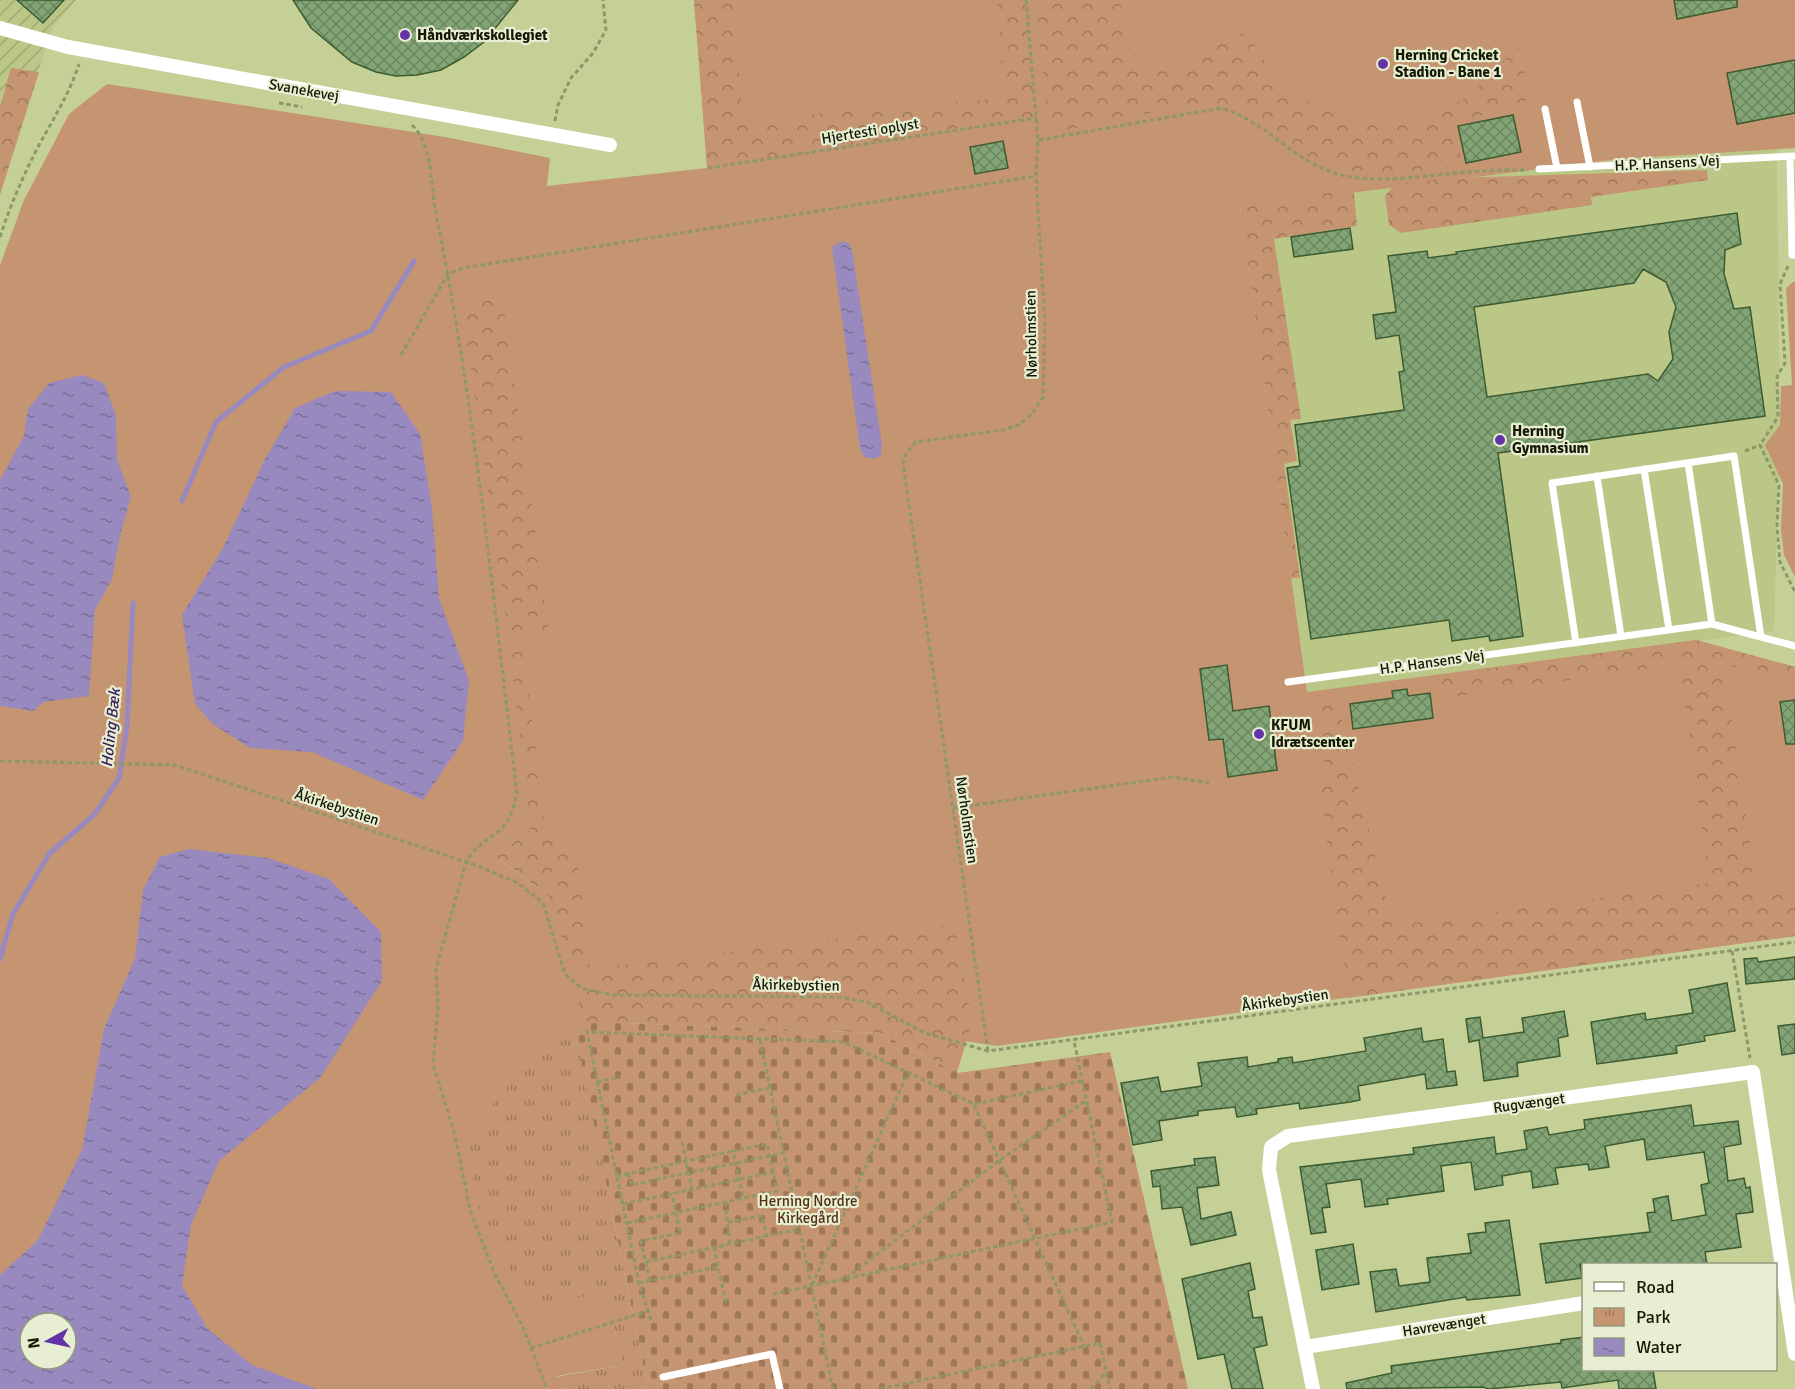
<svg xmlns="http://www.w3.org/2000/svg" width="1795" height="1389" viewBox="0 0 1795 1389" font-family="Signika,sans-serif">
<style>
.built{fill:#bbc787}
.industrial{fill:url(#industrial-furrows)}
.green{fill:#c59470;fill-rule:evenodd}
.forest{fill:url(#forest-crowns)}
.cemetery{fill:url(#cemetery-stones)}
.park{fill:url(#park-tufts)}
.water{fill:url(#water-ripples);fill-rule:evenodd}
.lines{fill:none;stroke-linecap:round;stroke-linejoin:round}
.stream{stroke:#9889bf;stroke-width:5}
.building{fill:url(#building-cross-hatch);stroke:#3c5b30;stroke-width:1.5;fill-rule:evenodd}
.path{stroke:#8e9769;stroke-width:3;stroke-dasharray:4.5 3;stroke-linecap:butt}
.service{stroke:#fff;stroke-width:7}
.minor{stroke:#fff;stroke-width:14}
.poi-dot{fill:#6433aa;stroke:#e7eed1;stroke-width:2}
.labels{text-anchor:middle;dominant-baseline:central;stroke-width:4.5;stroke-linejoin:round;paint-order:stroke}
.poi-label{font-size:15px;font-weight:bold;fill:#151904;stroke:#e7eed1;text-anchor:start}
.street-label{font-size:15px;fill:#151904;stroke:#e7eed1}
.park-label{font-size:15px;fill:#533013;stroke:#e7eed1}
.water-label{font-size:16px;font-style:italic;fill:#361d5e;stroke:#e7eed1}
</style>
<defs>
<pattern id="industrial-furrows" width="10" height="10" patternUnits="userSpaceOnUse" patternTransform="scale(1.5)"><rect width="10" height="10" fill="#bbc787"/><path d="M-1 1l2-2M0 10L10 0M9 11l2-2" fill="none" stroke="#a0aa73"/></pattern>
<pattern id="forest-crowns" width="20" height="18" patternUnits="userSpaceOnUse" patternTransform="scale(1.5)"><rect width="20" height="18" fill="#c59470"/><path d="M2 6a3 3 0 1 1 6 0M12 15a3 3 0 1 1 6 0" fill="none" stroke="#9f785a"/></pattern>
<pattern id="cemetery-stones" width="16" height="16" patternUnits="userSpaceOnUse" patternTransform="scale(1.5)"><rect width="16" height="16" fill="#c59470"/><path d="M2 7V4a2 2 0 0 1 4 0v3zM10 15v-3a2 2 0 0 1 4 0v3z" fill="#9f785a"/></pattern>
<pattern id="park-tufts" width="24" height="20" patternUnits="userSpaceOnUse" patternTransform="scale(1.5)"><rect width="24" height="20" fill="#c59470"/><path d="M3 7l-1-3M5 7V3M7 7l1-3M15 17l-1-3M17 17v-4M19 17l1-3" fill="none" stroke="#9f785a"/></pattern>
<pattern id="water-ripples" width="26" height="14" patternUnits="userSpaceOnUse" patternTransform="scale(1.5)"><rect width="26" height="14" fill="#9889bf"/><path d="M2 4q2-2 4 0t4 0M15 11q2-2 4 0t4 0" fill="none" stroke="#7b6f99"/></pattern>
<pattern id="building-cross-hatch" width="8" height="8" patternUnits="userSpaceOnUse" patternTransform="scale(1.5)"><rect width="8" height="8" fill="#83a576"/><path d="M0 0l8 8M0 8l8-8" fill="none" stroke="#6a865f"/></pattern>
</defs>
<rect width="100%" height="100%" fill="#c5d097"/>
<path class="built" d="M 1777,149 L 1780,425 L 1774,631 L 1307,692 L 1240,207 L 1619,159 Z"/>
<path class="industrial" d="M 0,0 L 76,0 L 53,27 L 0,185 Z"/>
<path class="green" d="M 694,0 L 1795,0 L 1795,148 L 1619,159 L 1240,207 L 1307,692 L 1696,640 L 1795,667 L 1795,936 L 997,1046 L 617,987 L 607,1293 L 623,1365 L 557,1376 L 562,1389 L 0,1389 L 0,265 L 24,200 L 69,114 L 107,84 L 445,137 L 550,158 L 547,186 L 707,168 ZM 530,830 L 541,890 L 494,856 ZM 30,1323 L 66,1323 L 66,1359 L 30,1359 Z
M 1793,282 L 1795,282 L 1795,577 L 1784,555 L 1781,530 L 1783,484 L 1765,445 L 1780,425 L 1781,386 L 1792,385 L 1786,288 Z"/>
<path class="forest" d="M 694,0 L 733,0 L 743,120 L 1004,98 L 997,0 L 1025,0 L 1036,119 L 1007,120 L 708,168 Z
M 1035,0 L 1120,0 L 1133,72 L 1178,64 L 1247,31 C 1282,108 1371,149 1450,107 C 1480,92 1496,63 1523,45 L 1526,106 L 1454,121 L 1462,164 C 1398,174 1348,186 1291,146 C 1274,134 1260,115 1241,107 C 1209,96 1103,123 1066,130 L 1048,120 Z
M 11,68 L 39,72 L 0,195 L 0,107 Z
M 1707,170 L 1708,180 L 1591,197 L 1592,205 L 1401,233 L 1389,225 L 1385,196 L 1395,184 L 1456,178 Z
M 1348,190 L 1354,193 L 1357,226 L 1274,239 L 1301,419 L 1290,420 L 1297,461 L 1284,464 L 1300,578 L 1291,578 L 1240,207 Z
M 502,294 L 549,630 L 522,633 L 546,838 L 576,846 L 590,969 L 954,924 L 972,1021 L 957,1073 L 880,1033 L 573,1021 L 590,969 L 567,954 L 548,895 L 494,856 L 530,830 L 510,649 L 464,319 L 467,295 Z
M 1696,640 L 1795,667 L 1795,682 L 1723,664 L 1758,896 L 1795,891 L 1795,936 L 1348,998 L 1319,781 L 1326,771 L 1315,699 L 1321,691 L 1329,690 L 1336,694 L 1392,926 L 1709,883 L 1680,664 L 1441,699 L 1441,675 Z"/>
<path class="cemetery" d="M 573,1021 L 880,1033 L 957,1073 L 1110,1052 L 1188,1389 L 648,1389 Z"/>
<path class="park" d="M 573,1021 L 648,1389 L 562,1389 L 556,1377 L 623,1365 L 607,1294 L 527,1304 L 480,1211 L 464,1140 L 515,1076 Z"/>
<path class="water" d="M 843,241 L 849,244 L 852,250 L 882,445 L 881,455 L 875,459 L 864,457 L 860,448 L 833,255 L 832,247 Z
M 82,375 L 104,383 L 116,415 L 117,459 L 131,497 L 120,536 L 112,579 L 95,610 L 89,696 L 44,702 L 33,711 L 0,706 L 0,480 L 24,436 L 28,409 L 49,383 Z
M 335,391 L 391,392 L 420,434 L 432,507 L 439,598 L 469,681 L 463,741 L 423,800 L 312,752 L 250,748 L 213,724 L 195,704 L 182,615 L 224,546 L 264,461 L 295,408 Z
M 189,849 L 268,858 L 329,879 L 381,932 L 382,981 L 320,1078 L 219,1161 L 191,1225 L 182,1285 L 207,1328 L 252,1365 L 317,1389 L 0,1389 L 0,1275 L 38,1240 L 82,1150 L 104,1029 L 135,958 L 143,890 L 160,857 ZM 30,1323 L 66,1323 L 66,1359 L 30,1359 Z"/>
<g class="lines">
<path class="stream" d="M 182,501 L 216,422 L 284,367 L 371,331 L 414,261
M 0,959 L 13,914 L 49,854 L 94,815 L 119,778 L 127,726 L 133,603"/>
</g>
<path class="building" d="M 17,0 L 64,0 L 43,23 Z
M 293,0 L 518,0 L 484,42 L 464,57 L 441,70 L 417,75 L 396,76 L 376,72 L 352,62 L 311,28 Z
M 1674,0 L 1737,0 L 1737,7 L 1677,19 Z
M 1795,60 L 1795,113 L 1737,124 L 1727,73 Z
M 1513,115 L 1521,152 L 1466,163 L 1458,126 Z
M 1003,141 L 1008,168 L 975,174 L 970,147 Z
M 1737,213 L 1741,244 L 1725,250 L 1724,274 L 1734,309 L 1750,307 L 1765,416 L 1498,453 L 1523,636 L 1490,641 L 1489,636 L 1452,641 L 1449,620 L 1311,639 L 1287,468 L 1300,466 L 1295,425 L 1404,410 L 1399,372 L 1404,371 L 1399,335 L 1376,339 L 1373,315 L 1396,312 L 1388,256 L 1427,251 L 1428,258 L 1457,254 L 1456,252 ZM 1643,269 L 1666,282 L 1676,307 L 1669,332 L 1673,359 L 1658,381 L 1648,374 L 1487,397 L 1474,307 L 1634,283 Z
M 1350,228 L 1353,249 L 1294,257 L 1291,237 Z
M 1227,665 L 1233,711 L 1269,706 L 1277,770 L 1228,777 L 1223,739 L 1209,740 L 1200,669 Z
M 1407,689 L 1408,696 L 1430,693 L 1433,718 L 1353,729 L 1350,704 L 1393,698 L 1392,691 Z
M 1795,700 L 1795,744 L 1786,744 L 1780,702 Z
M 1795,957 L 1795,979 L 1746,984 L 1744,959 L 1757,958 L 1758,962 Z
M 1727,983 L 1735,1031 L 1704,1036 L 1705,1041 L 1676,1046 L 1677,1053 L 1597,1064 L 1591,1022 L 1645,1013 L 1646,1020 L 1693,1013 L 1689,990 Z
M 1564,1011 L 1568,1036 L 1558,1038 L 1560,1056 L 1517,1063 L 1518,1076 L 1484,1081 L 1479,1040 L 1469,1042 L 1466,1019 L 1480,1017 L 1483,1038 L 1524,1032 L 1522,1018 Z
M 1795,1024 L 1795,1053 L 1782,1055 L 1778,1026 Z
M 1421,1028 L 1423,1042 L 1443,1039 L 1447,1072 L 1455,1071 L 1457,1085 L 1427,1089 L 1425,1074 L 1358,1086 L 1360,1100 L 1350,1102 L 1300,1109 L 1299,1103 L 1256,1109 L 1257,1114 L 1237,1117 L 1235,1107 L 1198,1111 L 1198,1115 L 1159,1121 L 1162,1140 L 1133,1145 L 1121,1083 L 1158,1077 L 1161,1092 L 1202,1086 L 1198,1063 L 1247,1057 L 1248,1067 L 1278,1062 L 1278,1059 L 1292,1057 L 1293,1063 L 1366,1051 L 1364,1038 Z
M 1691,1105 L 1694,1126 L 1738,1121 L 1741,1144 L 1724,1147 L 1728,1181 L 1744,1178 L 1746,1188 L 1750,1187 L 1753,1212 L 1736,1214 L 1741,1247 L 1705,1252 L 1707,1264 L 1580,1264 L 1582,1278 L 1546,1283 L 1540,1244 L 1650,1232 L 1647,1213 L 1655,1212 L 1653,1199 L 1668,1196 L 1672,1221 L 1706,1215 L 1701,1185 L 1709,1183 L 1704,1152 L 1647,1160 L 1644,1139 L 1605,1146 L 1609,1167 L 1589,1170 L 1588,1164 L 1555,1168 L 1558,1184 L 1533,1188 L 1531,1171 L 1502,1176 L 1503,1185 L 1475,1190 L 1471,1162 L 1441,1166 L 1444,1191 L 1387,1199 L 1388,1204 L 1365,1207 L 1361,1179 L 1326,1184 L 1330,1207 L 1322,1208 L 1326,1232 L 1311,1234 L 1300,1167 L 1414,1154 L 1413,1148 L 1494,1137 L 1496,1154 L 1527,1149 L 1524,1131 L 1547,1127 L 1549,1135 L 1585,1129 L 1584,1120 Z
M 1215,1157 L 1219,1185 L 1197,1188 L 1201,1219 L 1231,1212 L 1236,1235 L 1191,1245 L 1182,1207 L 1162,1209 L 1160,1186 L 1153,1187 L 1151,1171 L 1195,1165 L 1194,1159 Z
M 1509,1220 L 1520,1295 L 1467,1300 L 1466,1297 L 1376,1312 L 1370,1272 L 1396,1269 L 1399,1286 L 1430,1282 L 1427,1258 L 1471,1253 L 1468,1234 L 1486,1232 L 1485,1223 Z
M 1353,1244 L 1359,1284 L 1322,1290 L 1316,1250 Z
M 1250,1263 L 1255,1289 L 1248,1291 L 1253,1318 L 1262,1317 L 1267,1345 L 1254,1348 L 1263,1389 L 1232,1389 L 1224,1354 L 1198,1359 L 1182,1279 Z
M 1584,1337 L 1584,1370 L 1653,1370 L 1656,1389 L 1619,1389 L 1618,1380 L 1562,1388 L 1561,1382 L 1489,1389 L 1483,1387 L 1347,1389 L 1346,1383 L 1392,1373 L 1391,1366 L 1561,1343 L 1561,1340 Z"/>
<g class="lines">
<path class="path" d="M 279,103 L 302,107
M 555,121 L 558,105 L 571,78 L 593,53 L 606,30 L 603,0
M 412,125 C 434,147 430,184 436,214 C 475,405 493,600 517,793 C 508,842 485,830 466,862 L 436,969 L 438,1009 L 433,1064 L 455,1135 L 470,1210 L 493,1270 L 523,1327 L 547,1389
M 1039,140 L 1221,108 C 1263,120 1290,157 1331,172 C 1369,186 1429,175 1468,172 C 1488,170 1508,170 1528,170
M 708,168 L 1036,118
M 0,237 C 10,206 23,176 38,147 C 53,119 69,95 79,64
M 1788,266 L 1780,284 L 1785,363 L 1777,377 L 1778,417 L 1760,445 L 1779,485 L 1777,526 L 1780,562 L 1795,592
M 401,355 L 448,274 L 463,268 L 1036,176
M 1745,451 L 1760,445
M 0,761 L 175,765 L 478,866 L 518,883 L 543,903 L 565,974 L 581,988 L 612,995 L 839,997 L 867,1002 L 925,1033 L 988,1051 L 1795,942
M 953,808 L 1173,777 L 1209,783
M 1732,951 L 1750,1058
M 760,1040 L 833,1389
M 988,1051 L 903,463 L 906,453 L 916,442 L 1002,430 L 1019,425 L 1032,414 L 1043,397 L 1045,322 L 1036,176 L 1038,140 L 1026,0
M 597,1082 L 621,1077
M 736,1095 L 769,1088
M 974,1105 L 1084,1346
M 682,1142 L 692,1189
M 628,1173 L 631,1185 L 783,1153
M 617,1176 L 733,1151
M 725,1202 L 730,1244
M 623,1204 L 774,1172
M 728,1222 L 762,1216 L 767,1236
M 627,1223 L 777,1191 L 767,1144 L 733,1151 L 743,1198
M 714,1247 L 726,1304
M 646,1262 L 799,1229
M 846,1278 L 1000,1160 L 1087,1100
M 650,1281 L 641,1241 L 680,1233 L 672,1193
M 639,1283 L 718,1267
M 812,1285 L 908,1073
M 773,1294 L 1112,1222 L 1074,1041
M 651,1320 L 639,1283 L 587,1032 L 844,1042 L 974,1104 L 1082,1081
M 531,1348 L 648,1311
M 880,1389 L 1100,1343 L 1110,1389
M 1091,1389 L 1106,1372"/>
<path class="service" d="M 1577,102 L 1590,167
M 1545,109 L 1557,168
M 1790,157 L 1792,255 L 1795,255
M 1539,169 L 1795,156
M 1688,463 L 1712,624
M 1644,469 L 1669,630
M 1597,476 L 1621,636
M 1576,643 L 1552,483 L 1734,456 L 1761,637
M 1288,682 L 1712,624 L 1795,646
M 663,1377 L 772,1354 L 780,1389"/>
<path class="minor" d="M 0,28 L 68,47 L 610,145
M 1305,1347 L 1584,1303
M 1313,1389 L 1269,1170 L 1271,1147 L 1288,1136 L 1753,1072 L 1795,1354"/>
</g>
<g class="poi-dot">
<circle cx="405" cy="35" r="6"/>
<circle cx="1383" cy="64" r="6"/>
<circle cx="1500" cy="440" r="6"/>
<circle cx="1259" cy="734" r="6"/>
</g>
<g class="labels">
<g class="poi-label">
<text x="417" y="35">Håndværkskollegiet</text>
<text x="1395" y="55">Herning Cricket<tspan x="1395" dy="17">Stadion - Bane 1</tspan></text>
<text x="1512" y="431">Herning<tspan x="1512" dy="17">Gymnasium</tspan></text>
<text x="1271" y="725">KFUM<tspan x="1271" dy="17">Idrætscenter</tspan></text>
</g>
<g class="street-label">
<text transform="translate(304 90) rotate(10)">Svanekevej</text>
<text transform="translate(870 131) rotate(-9)">Hjertesti oplyst</text>
<text transform="translate(1667 163) rotate(-3)">H.P. Hansens Vej</text>
<text transform="translate(1031 334) rotate(-91)">Nørholmstien</text>
<text transform="translate(1432 662) rotate(-8)">H.P. Hansens Vej</text>
<text transform="translate(337 807) rotate(18)">Åkirkebystien</text>
<text transform="translate(967 820) rotate(82)">Nørholmstien</text>
<text transform="translate(796 985) rotate(1)">Åkirkebystien</text>
<text transform="translate(1285 1000) rotate(-8)">Åkirkebystien</text>
<text transform="translate(1529 1103) rotate(-8)">Rugvænget</text>
<text transform="translate(1444 1325) rotate(-9)">Havrevænget</text>
</g>
<g class="park-label">
<text x="808" y="1201">Herning Nordre<tspan x="808" dy="17">Kirkegård</tspan></text>
</g>
<g class="water-label">
<text transform="translate(111 728) rotate(-84)">Holing Bæk</text>
</g>
</g>
<rect x="1582" y="1263" width="195" height="108" fill="#e7eed1" stroke="#93997f" stroke-width="1.5"/>
<rect x="1594" y="1282" width="30" height="9" fill="#ffffff" stroke="#93997f" stroke-width="1.5"/>
<text x="1636" y="1293" font-size="18" fill="#151904">Road</text>
<rect x="1594" y="1308" width="30" height="18" fill="url(#park-tufts)" stroke="#93997f" stroke-width="1.5"/>
<text x="1636" y="1323" font-size="18" fill="#151904">Park</text>
<rect x="1594" y="1338" width="30" height="18" fill="url(#water-ripples)" stroke="#93997f" stroke-width="1.5"/>
<text x="1636" y="1353" font-size="18" fill="#151904">Water</text>
<g transform="translate(48 1341) rotate(262)"><circle r="28" fill="#e7eed1" stroke="#93997f" stroke-width="1.5"/>
<path d="M0-4.5L10 22L0 15L-10 22Z" fill="#6433aa"/>
<text y="-9" font-size="16" font-weight="bold" text-anchor="middle" fill="#151904">N</text>
</g>
</svg>
